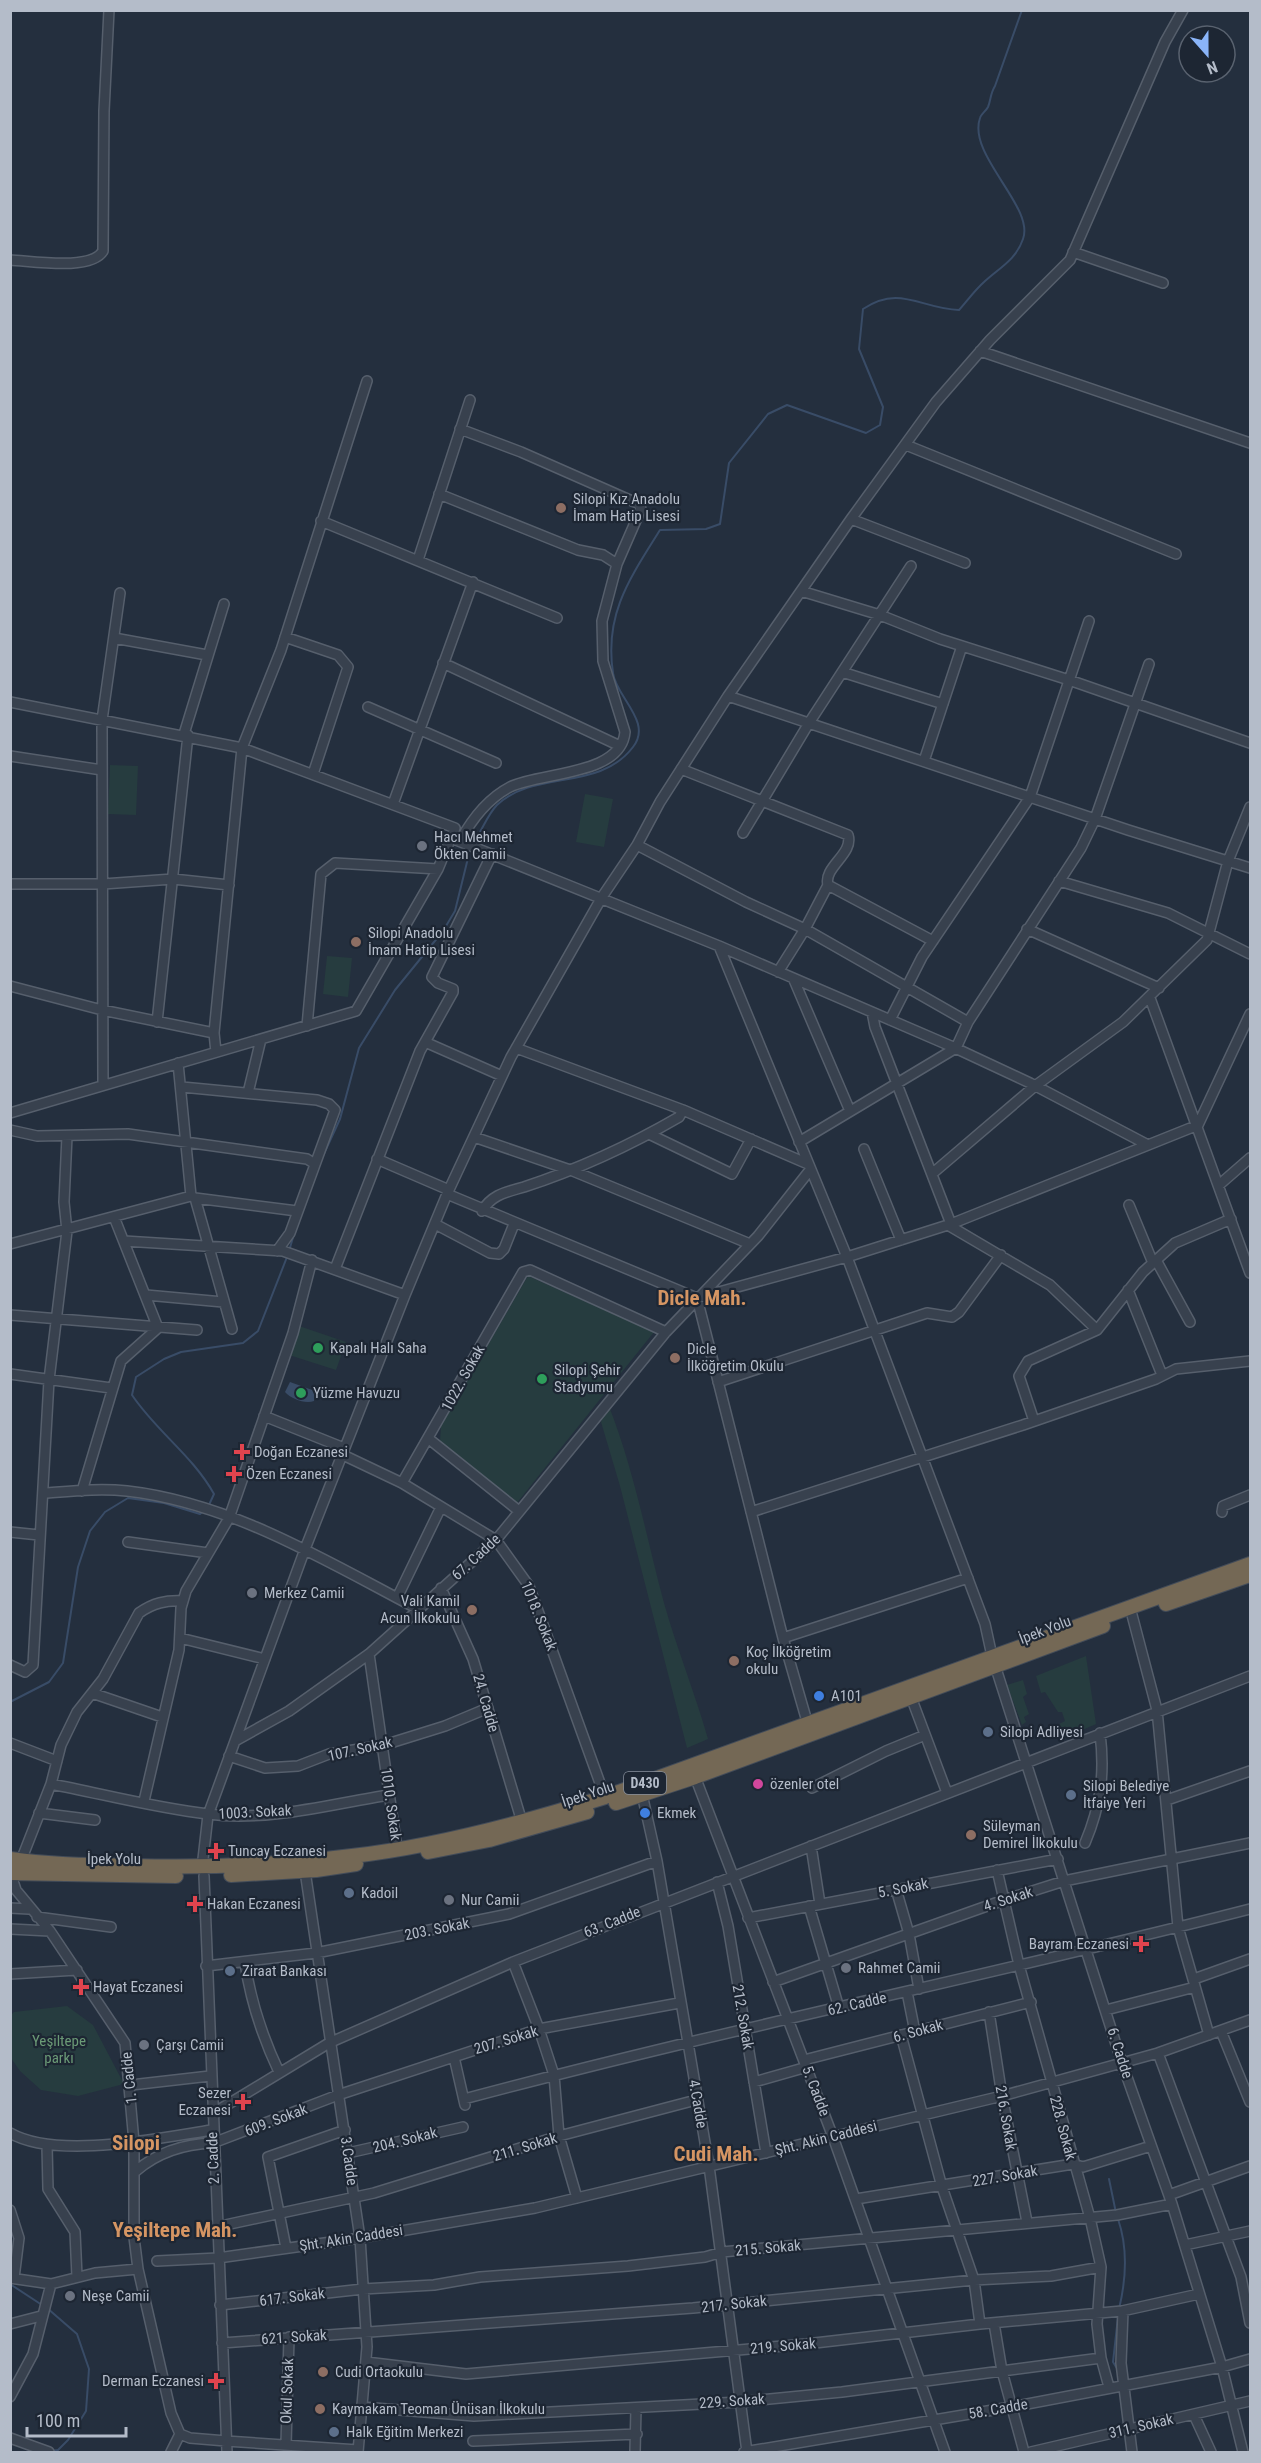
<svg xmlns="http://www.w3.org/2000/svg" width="1261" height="2463" viewBox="0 0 1261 2463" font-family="'Roboto Condensed',sans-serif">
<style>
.green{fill:#263c3f}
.water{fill:#394c67}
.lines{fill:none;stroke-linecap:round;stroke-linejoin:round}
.stream{stroke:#394c67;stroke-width:2}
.minor-casing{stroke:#565f6c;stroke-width:12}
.highway-casing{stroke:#434c59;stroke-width:16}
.minor{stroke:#38414e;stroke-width:9}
.highway{stroke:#746855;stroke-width:14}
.education-dot{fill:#8d6e63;stroke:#1d2633;stroke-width:2}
.worship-dot{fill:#6b7280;stroke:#1d2633;stroke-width:2}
.leisure-dot{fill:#2e9e5b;stroke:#1d2633;stroke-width:2}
.health-dot{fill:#e0444e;stroke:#1d2633;stroke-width:2}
.shop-dot{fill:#3f7fe0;stroke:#1d2633;stroke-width:2}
.service-dot{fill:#5c6f8a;stroke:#1d2633;stroke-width:2}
.hotel-dot{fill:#d1479c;stroke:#1d2633;stroke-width:2}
.labels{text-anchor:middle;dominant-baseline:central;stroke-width:4.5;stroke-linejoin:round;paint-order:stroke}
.shield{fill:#1d2633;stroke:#878f9c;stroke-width:1.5}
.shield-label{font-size:14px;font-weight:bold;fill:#b4bcc9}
.poi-label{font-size:15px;fill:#b4bcc9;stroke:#1d2633;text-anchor:start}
.street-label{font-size:15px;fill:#b4bcc9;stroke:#1d2633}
.park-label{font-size:15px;fill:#6b9a76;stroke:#1d2633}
.district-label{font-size:21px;font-weight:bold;fill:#d59563;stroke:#1d2633}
</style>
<rect width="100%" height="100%" fill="#242f3e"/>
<path class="green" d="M 110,765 L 138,766 L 136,815 L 108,814 Z
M 585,794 L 613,799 L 604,847 L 576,842 Z
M 327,956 L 352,958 L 348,997 L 323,994 Z
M 528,1276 L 654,1332 L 516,1504 L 440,1442 L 441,1426 Z
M 299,1326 L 346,1342 L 336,1370 L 289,1355 Z
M 608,1404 C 634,1469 646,1536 664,1603 C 677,1649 695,1693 708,1739 L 687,1748 L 620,1486 L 601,1422 Z
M 1086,1656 L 1096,1724 L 1064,1738 L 1059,1724 L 1065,1721 L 1062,1712 L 1058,1712 L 1045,1692 L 1041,1693 L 1036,1676 Z
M 1023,1680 L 1027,1694 L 1023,1697 L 1029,1714 L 1024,1717 L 1026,1722 L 1022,1725 L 1007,1685 Z
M 67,2006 L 93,2025 L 123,2082 L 120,2085 L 78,2096 L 41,2090 L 20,2071 L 11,2058 L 11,2015 L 14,2012 Z"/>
<path class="water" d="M 290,1382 L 315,1391 L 314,1401 C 305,1404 291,1399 285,1392 Z"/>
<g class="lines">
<path class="stream" d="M 480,832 C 485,823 490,812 497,805 C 535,769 599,792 633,747 C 653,722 616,697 613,673 C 604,614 630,578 660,530 L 706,529 L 720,524 L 729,463 L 768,414 L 787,405 L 866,433 L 880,425 L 883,407 L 859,349 L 863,309 C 900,284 921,309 959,310 C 967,301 975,290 984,282 C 999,268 1016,260 1023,239 C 1035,207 967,155 980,118 C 981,114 986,111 988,107 C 991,100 990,94 995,86 L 1022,10
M 322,1158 L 340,1119 L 359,1048 L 395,990 L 443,931 L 455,911 L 468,858
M 289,1251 L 294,1234
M 208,1507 L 214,1494 C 193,1456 156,1431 132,1395 L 136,1377 L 164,1359 L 181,1352 L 243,1343 L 258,1331 L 287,1257
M 10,1702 L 49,1682 L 63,1663 L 78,1567 L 90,1531 L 105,1512 L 128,1498 L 164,1503 L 200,1514 L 204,1510
M 1109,2179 L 1116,2213
M 1118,2219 C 1128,2248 1126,2280 1119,2309
M 10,2284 L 42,2305
M 47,2308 L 77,2334 L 89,2369 L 86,2411 L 68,2440 L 58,2450 L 51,2451
M 1118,2370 L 1113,2362 L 1118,2317"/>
<defs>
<path id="minor" d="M 1073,252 L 1163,283
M 10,260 C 33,261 91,271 103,251 L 104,111 L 109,10
M 980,351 L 1250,443
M 460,429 L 521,452 L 639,504 L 641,509 L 617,564
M 906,445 L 1176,554
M 439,494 L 578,550 L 603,555 L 617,564 L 602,621 L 603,661 L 625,732 C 621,776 540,772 510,787 C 487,799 472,819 460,841
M 851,519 L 965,563
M 321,521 L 557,618
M 418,560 L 470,400
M 801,591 L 880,615 L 940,639 L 1069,680 L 1250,743
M 285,637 L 338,655 L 348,667 L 313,774
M 114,638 L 207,655
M 443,663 L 620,746
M 842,672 L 943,704
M 728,696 L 1128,830 L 1250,868
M 10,702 L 242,748 L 455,828 L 438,869 L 356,1011 L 10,1113
M 368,707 L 496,763
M 184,734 L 224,604
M 10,756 L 102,770
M 924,761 L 962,646
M 681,769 L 848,835 C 854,854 823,867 828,885 L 933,941
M 393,804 L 473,582
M 743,833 L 809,723 L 911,566
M 451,838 L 719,946 L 953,1047 L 1030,1083 L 1148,1145
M 637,845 L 746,902 L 805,929 L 968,1022
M 1059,881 L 1168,913 L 1250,954
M 10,884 L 103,884 L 173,879 L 229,885
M 1027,929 L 1159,988
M 719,946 L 847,1257 L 985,1624 L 992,1656 L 1122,2063 L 1172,2204 L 1222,2367 L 1243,2452
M 778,972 L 805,929 L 828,885
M 794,980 L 850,1111
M 10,986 L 102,1010 L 214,1033
M 1150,998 L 1250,1273
M 872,1012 L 875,1027 L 951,1224
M 890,1020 L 922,957 L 1030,797 L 1089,621
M 157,1022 L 188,735
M 307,1026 L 321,874 L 335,863 L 438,869
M 425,1042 L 502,1076
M 516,1048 L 683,1110 L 808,1164
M 216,1052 L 214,1033 L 242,748 L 281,650 L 367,381
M 178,1063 L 191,1196 L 195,1198 L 232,1329
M 103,1085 L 102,720 L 120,593
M 182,1087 L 317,1100 L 329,1104 L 335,1110 L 290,1233 L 277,1251
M 248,1093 L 261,1039
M 10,1130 L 37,1136 L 128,1134 L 307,1159 L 315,1164
M 649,1134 L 732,1174 L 751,1139
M 474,1137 L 573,1171 L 750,1244
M 799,1142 L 956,1048 L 968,1022 L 1081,848 L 1095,819 L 1149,664
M 864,1149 L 901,1240
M 377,1159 L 449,1190
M 933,1173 L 1035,1086 L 1123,1022 L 1207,940 L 1228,861 L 1250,807
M 1219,1185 L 1250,1158
M 447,1194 L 697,1298 L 847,1257 L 951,1224 L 1198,1125 L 1250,1014
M 195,1198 L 297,1211
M 1129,1205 L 1153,1263
M 482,1211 C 492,1194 507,1192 524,1187 C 579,1169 629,1146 679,1117 L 683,1110
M 435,1224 L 490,1253 L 499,1254 L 504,1249 L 514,1224
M 948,1225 L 1050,1285 L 1097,1330
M 124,1241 L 283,1251 L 405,1295
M 10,1244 L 191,1196
M 1156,1260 L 1190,1322
M 335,1269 L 420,1051 L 453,992 L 453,989 L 438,983 L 432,977 L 492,854
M 1128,1290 L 1162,1375
M 146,1295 L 223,1302
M 697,1298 L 783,1638 L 808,1725
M 10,1315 L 197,1330
M 10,1374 L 111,1388
M 718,1382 L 927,1313 L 952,1317 L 959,1312 L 1001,1255
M 264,1416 L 344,1448
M 1034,1421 L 1019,1376 L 1028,1361 L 1097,1330 L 1143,1272 L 1175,1243 L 1231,1219
M 429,1439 L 519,1511
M 341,1454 L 402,1483 L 496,1540 L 529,1586 L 605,1797
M 402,1483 L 523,1272 L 530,1270 L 666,1332
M 82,1491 L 121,1361 L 158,1328 L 114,1217
M 45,1493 C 72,1491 100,1488 127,1491 C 232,1503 326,1561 418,1609
M 751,1512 L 1023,1425 L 1156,1379 L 1176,1369 L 1250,1361
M 1222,1512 L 1223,1506 L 1250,1495
M 10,1532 L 39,1535
M 128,1542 L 208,1553
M 441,1588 L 473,1659 L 522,1822
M 397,1598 L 441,1507
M 1132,1615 L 1157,1710 L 1178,1927 L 1209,2035
M 180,1638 L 265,1659
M 783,1638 L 968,1578
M 369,1654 L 397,1848
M 10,1665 L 25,1672 L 33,1665 L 49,1380 L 67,1231 L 64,1202 L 67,1136
M 92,1693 L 162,1717
M 911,1697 L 947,1793
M 235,1741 L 289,1711 L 369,1654 L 496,1540 L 666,1332 L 758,1236 L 810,1170
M 10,1743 L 57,1761
M 229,1756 L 265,1768 L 298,1766 L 329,1754 L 384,1745 L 445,1726 L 488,1708
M 694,1774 L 833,2137 L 945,2452
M 51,1784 C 103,1794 155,1808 208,1814 C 267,1822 331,1804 389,1795
M 812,1788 L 886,1751 L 925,1735
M 642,1794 L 657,1861 L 709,2166 L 747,2452
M 1167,1800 L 1250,1771
M 144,1801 L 179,1650 L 181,1608 L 186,1591 L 229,1518 L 293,1333 L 312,1260
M 39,1813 L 95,1820
M 1085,1843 C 1101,1805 1105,1773 1100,1733
M 811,1846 L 820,1904
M 202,1868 L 208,1815 L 305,1549 L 405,1295 L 447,1194 L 511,1057 L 602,897 L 637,845 L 660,802 L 728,696 L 851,519 L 936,402 L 990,340 L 1070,260 L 1165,42 L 1183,10
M 997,1870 L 1019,1965 L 1090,2218 L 1101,2267 L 1097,2324 L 1101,2358 L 1109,2387
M 305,1871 L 360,2238 L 367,2347 L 358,2452
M 204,1876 L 227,2452
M 717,1882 L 728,1926 L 766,2153
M 896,1889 L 909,1934 L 919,1989
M 809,1906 L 839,2008
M 10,1908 L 29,1909
M 37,1917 L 111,1927
M 748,1918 L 1058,1859
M 10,1929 L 50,1931
M 513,1962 L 539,2029 L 554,2075 L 559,2136 L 577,2198
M 245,1963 C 251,2003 262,2036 279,2072
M 206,1966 L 316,1953 L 509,1914 L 657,1861
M 10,1974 L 77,1970
M 1194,1979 L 1250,1959
M 773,1982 L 1004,1900 L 1064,1881 L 1250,1843
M 907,1992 L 915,2032
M 1106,2010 L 1195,1987
M 989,2012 L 1002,2096 L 1027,2222
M 1221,2031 L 1250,2102
M 901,2035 L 942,2187 L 974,2280 L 980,2324
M 1158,2053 L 1241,2277 L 1250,2323
M 454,2057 L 465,2105
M 804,2060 L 1031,2002
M 754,2082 L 807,2067
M 131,2085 L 210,2076
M 464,2099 C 725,2029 989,1976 1250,1909
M 212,2114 L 329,2043 L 513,1962 L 1250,1676
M 10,2133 C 57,2160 159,2138 212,2130
M 47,2146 L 48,2189 L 75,2232 L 77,2277
M 348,2153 L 463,2127
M 136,2171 C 158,2152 183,2144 213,2143 L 338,2095 L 539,2029 L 679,2003
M 1169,2195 L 1250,2166
M 856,2199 L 1073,2164 L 1083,2167 L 1151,2146
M 10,2210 L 19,2238 L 14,2278
M 216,2227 L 374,2193 L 559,2136 L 696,2100
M 1185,2245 L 1250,2231
M 286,2248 L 268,2157 L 345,2130
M 157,2261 L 218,2258 L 360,2238 L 535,2208 L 1002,2096 L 1158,2053 L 1250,2020
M 10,2278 L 51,2284 L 95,2273 L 138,2269
M 220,2305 L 363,2289 L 434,2285 L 480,2277 L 628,2266 L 705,2257 L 722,2252 L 1117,2215 L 1172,2204
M 1123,2311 L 1121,2363 L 1132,2452
M 994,2323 L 1002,2371 L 1024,2452
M 10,2324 L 41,2316
M 222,2343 L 693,2308 L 974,2280 L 1051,2276 L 1101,2267
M 366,2362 L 466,2374 L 806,2344 L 980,2324 L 1122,2311 L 1199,2294
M 10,2397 L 33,2354 L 51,2284
M 362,2407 L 474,2416 L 740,2402 L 842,2392 L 1101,2358
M 1194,2415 L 1211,2452
M 180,2434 L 171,2413 L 138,2269 L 134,2237 L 134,2142 L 125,2043 L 50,1931 L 16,1890 L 13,1881 L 51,1784 L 61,1745 L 77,1712 L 103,1679 L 139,1613 C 153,1603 166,1600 183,1601
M 180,2434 L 190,2438 L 226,2441 L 358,2450
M 10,2438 L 49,2452
M 473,2441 L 637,2434
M 286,2445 L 289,2337
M 171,2452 L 180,2434
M 635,2452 L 636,2408
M 744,2452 L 1011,2407 L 1222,2367 L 1250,2359
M 1031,2452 L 1250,2401"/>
<path id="highway" d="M 1166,1604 L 1250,1575
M 616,1803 L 695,1777 L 1103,1626
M 428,1852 L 489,1840 L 587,1812
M 10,1859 C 51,1865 92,1865 133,1866 C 206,1868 279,1865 352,1856 C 437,1846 523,1823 605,1797 L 1250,1564
M 10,1873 L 176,1876
M 231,1875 L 316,1870 L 356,1864"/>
</defs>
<use href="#minor" class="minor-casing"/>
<use href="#highway" class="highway-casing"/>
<use href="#minor" class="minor"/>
<use href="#highway" class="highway"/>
</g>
<g class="education-dot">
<circle cx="561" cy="508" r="6"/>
<circle cx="356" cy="942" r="6"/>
<circle cx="675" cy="1358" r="6"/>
<circle cx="472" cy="1610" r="6"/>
<circle cx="734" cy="1661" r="6"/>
<circle cx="971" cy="1835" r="6"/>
<circle cx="323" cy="2372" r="6"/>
<circle cx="320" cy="2409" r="6"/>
</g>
<g class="worship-dot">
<circle cx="422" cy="846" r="6"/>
<circle cx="252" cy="1593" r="6"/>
<circle cx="449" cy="1900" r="6"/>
<circle cx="846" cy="1968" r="6"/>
<circle cx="144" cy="2045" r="6"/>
<circle cx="70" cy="2296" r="6"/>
</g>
<g class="leisure-dot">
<circle cx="318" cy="1348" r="6"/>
<circle cx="542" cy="1379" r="6"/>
<circle cx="301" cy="1393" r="6"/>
</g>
<g class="health-dot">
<path d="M239 1443h6v6h6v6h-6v6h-6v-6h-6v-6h6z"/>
<path d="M231 1465h6v6h6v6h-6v6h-6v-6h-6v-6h6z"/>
<path d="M213 1842h6v6h6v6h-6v6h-6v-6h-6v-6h6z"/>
<path d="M192 1895h6v6h6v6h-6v6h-6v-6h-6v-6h6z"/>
<path d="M1138 1935h6v6h6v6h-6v6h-6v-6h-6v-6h6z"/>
<path d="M78 1978h6v6h6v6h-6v6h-6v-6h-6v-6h6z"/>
<path d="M240 2093h6v6h6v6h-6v6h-6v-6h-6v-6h6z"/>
<path d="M213 2372h6v6h6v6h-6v6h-6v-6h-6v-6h6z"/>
</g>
<g class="shop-dot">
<circle cx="819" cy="1696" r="6"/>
<circle cx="645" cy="1813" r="6"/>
</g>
<g class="service-dot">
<circle cx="988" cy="1732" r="6"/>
<circle cx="1071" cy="1795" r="6"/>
<circle cx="349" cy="1893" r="6"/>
<circle cx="230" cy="1971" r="6"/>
<circle cx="334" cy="2432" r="6"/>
</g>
<circle class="hotel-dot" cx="758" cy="1784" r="6"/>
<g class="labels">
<rect class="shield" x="624" y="1772" width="42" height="22" rx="4.5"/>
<g class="shield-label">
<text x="645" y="1783">D430</text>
</g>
<g class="poi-label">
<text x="573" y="499">Silopi Kız Anadolu<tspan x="573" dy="17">İmam Hatip Lisesi</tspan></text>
<text x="434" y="837">Hacı Mehmet<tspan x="434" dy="17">Ökten Camii</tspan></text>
<text x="368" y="933">Silopi Anadolu<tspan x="368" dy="17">İmam Hatip Lisesi</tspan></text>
<text x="330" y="1348">Kapalı Halı Saha</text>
<text x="687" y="1349">Dicle<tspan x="687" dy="17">İlköğretim Okulu</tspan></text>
<text x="554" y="1370">Silopi Şehir<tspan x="554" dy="17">Stadyumu</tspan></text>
<text x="313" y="1393">Yüzme Havuzu</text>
<text x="254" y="1452">Doğan Eczanesi</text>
<text x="246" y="1474">Özen Eczanesi</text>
<text x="264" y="1593">Merkez Camii</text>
<text x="460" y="1601" text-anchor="end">Vali Kamil<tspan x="460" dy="17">Acun İlkokulu</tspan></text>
<text x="746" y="1652">Koç İlköğretim<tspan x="746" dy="17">okulu</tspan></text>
<text x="831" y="1696">A101</text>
<text x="1000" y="1732">Silopi Adliyesi</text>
<text x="770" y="1784">özenler otel</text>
<text x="1083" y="1786">Silopi Belediye<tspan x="1083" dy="17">İtfaiye Yeri</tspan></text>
<text x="657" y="1813">Ekmek</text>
<text x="983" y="1826">Süleyman<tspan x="983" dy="17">Demirel İlkokulu</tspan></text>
<text x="228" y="1851">Tuncay Eczanesi</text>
<text x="361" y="1893">Kadoil</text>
<text x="461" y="1900">Nur Camii</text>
<text x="207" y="1904">Hakan Eczanesi</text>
<text x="1129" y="1944" text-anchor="end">Bayram Eczanesi</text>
<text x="858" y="1968">Rahmet Camii</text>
<text x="242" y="1971">Ziraat Bankası</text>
<text x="93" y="1987">Hayat Eczanesi</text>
<text x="156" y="2045">Çarşı Camii</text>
<text x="231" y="2093" text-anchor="end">Sezer<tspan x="231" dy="17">Eczanesi</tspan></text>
<text x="82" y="2296">Neşe Camii</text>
<text x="335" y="2372">Cudi Ortaokulu</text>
<text x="204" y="2381" text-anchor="end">Derman Eczanesi</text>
<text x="332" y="2409">Kaymakam Teoman Ünüsan İlkokulu</text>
<text x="346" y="2432">Halk Eğitim Merkezi</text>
</g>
<g class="street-label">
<text transform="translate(463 1378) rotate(-61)">1022. Sokak</text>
<text transform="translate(476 1557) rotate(-43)">67. Cadde</text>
<text transform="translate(539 1616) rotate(68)">1018. Sokak</text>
<text transform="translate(1045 1630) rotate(-21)">İpek Yolu</text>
<text transform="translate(486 1703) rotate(74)">24. Cadde</text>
<text transform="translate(360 1749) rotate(-13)">107. Sokak</text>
<text transform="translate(588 1794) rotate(-18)">İpek Yolu</text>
<text transform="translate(391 1804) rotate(82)">1010. Sokak</text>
<text transform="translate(255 1812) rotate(-3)">1003. Sokak</text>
<text x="114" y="1859">İpek Yolu</text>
<text transform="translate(903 1888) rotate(-11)">5. Sokak</text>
<text transform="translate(1008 1899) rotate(-18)">4. Sokak</text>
<text transform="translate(612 1922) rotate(-22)">63. Cadde</text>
<text transform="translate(437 1929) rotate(-11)">203. Sokak</text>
<text transform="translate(857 2004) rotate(-13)">62. Cadde</text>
<text transform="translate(743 2017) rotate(80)">212. Sokak</text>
<text transform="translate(918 2031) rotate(-15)">6. Sokak</text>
<text transform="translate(506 2040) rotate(-17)">207. Sokak</text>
<text transform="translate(1120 2053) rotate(72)">6. Cadde</text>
<text transform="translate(129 2078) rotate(-96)">1. Cadde</text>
<text transform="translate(816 2091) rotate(69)">5. Cadde</text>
<text transform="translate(698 2104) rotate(80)">4.Cadde</text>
<text transform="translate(1006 2118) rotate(80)">216. Sokak</text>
<text transform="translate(276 2120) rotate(-21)">609. Sokak</text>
<text transform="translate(1063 2128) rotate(75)">228. Sokak</text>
<text transform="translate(826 2138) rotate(-14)">Şht. Akin Caddesi</text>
<text transform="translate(405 2140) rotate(-14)">204. Sokak</text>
<text transform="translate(525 2147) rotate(-17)">211. Sokak</text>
<text transform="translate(213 2158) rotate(-92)">2. Cadde</text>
<text transform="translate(349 2161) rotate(82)">3.Cadde</text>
<text transform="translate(1005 2176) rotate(-10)">227. Sokak</text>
<text transform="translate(351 2238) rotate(-9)">Şht. Akin Caddesi</text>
<text transform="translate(768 2248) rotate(-5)">215. Sokak</text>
<text transform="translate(292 2297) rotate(-7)">617. Sokak</text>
<text transform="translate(734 2304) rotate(-6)">217. Sokak</text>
<text transform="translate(294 2337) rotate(-4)">621. Sokak</text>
<text transform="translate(783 2346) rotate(-5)">219. Sokak</text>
<text transform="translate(287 2391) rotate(-88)">Okul Sokak</text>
<text transform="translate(732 2401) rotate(-4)">229. Sokak</text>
<text transform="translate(998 2409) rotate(-10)">58. Cadde</text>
<text transform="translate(1141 2426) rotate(-13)">311. Sokak</text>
</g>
<g class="park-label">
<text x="59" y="2041">Yeşiltepe<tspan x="59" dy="17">parkı</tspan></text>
</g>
<g class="district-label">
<text x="702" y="1298">Dicle Mah.</text>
<text x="136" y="2143">Silopi</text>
<text x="716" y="2154">Cudi Mah.</text>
<text x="175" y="2230">Yeşiltepe Mah.</text>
</g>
</g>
<rect width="1261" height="2463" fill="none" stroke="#b4bcc9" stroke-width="24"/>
<g transform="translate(1207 54) rotate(159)"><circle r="28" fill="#1d2633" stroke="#59626f" stroke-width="1.5"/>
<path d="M0-4.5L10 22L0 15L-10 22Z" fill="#8ab4f8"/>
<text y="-9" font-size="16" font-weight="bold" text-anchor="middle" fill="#b4bcc9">N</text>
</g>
<path d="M27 2427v9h99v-9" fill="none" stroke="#b4bcc9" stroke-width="3"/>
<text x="36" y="2427" font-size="18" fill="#b4bcc9" stroke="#1d2633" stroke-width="4.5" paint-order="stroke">100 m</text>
</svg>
